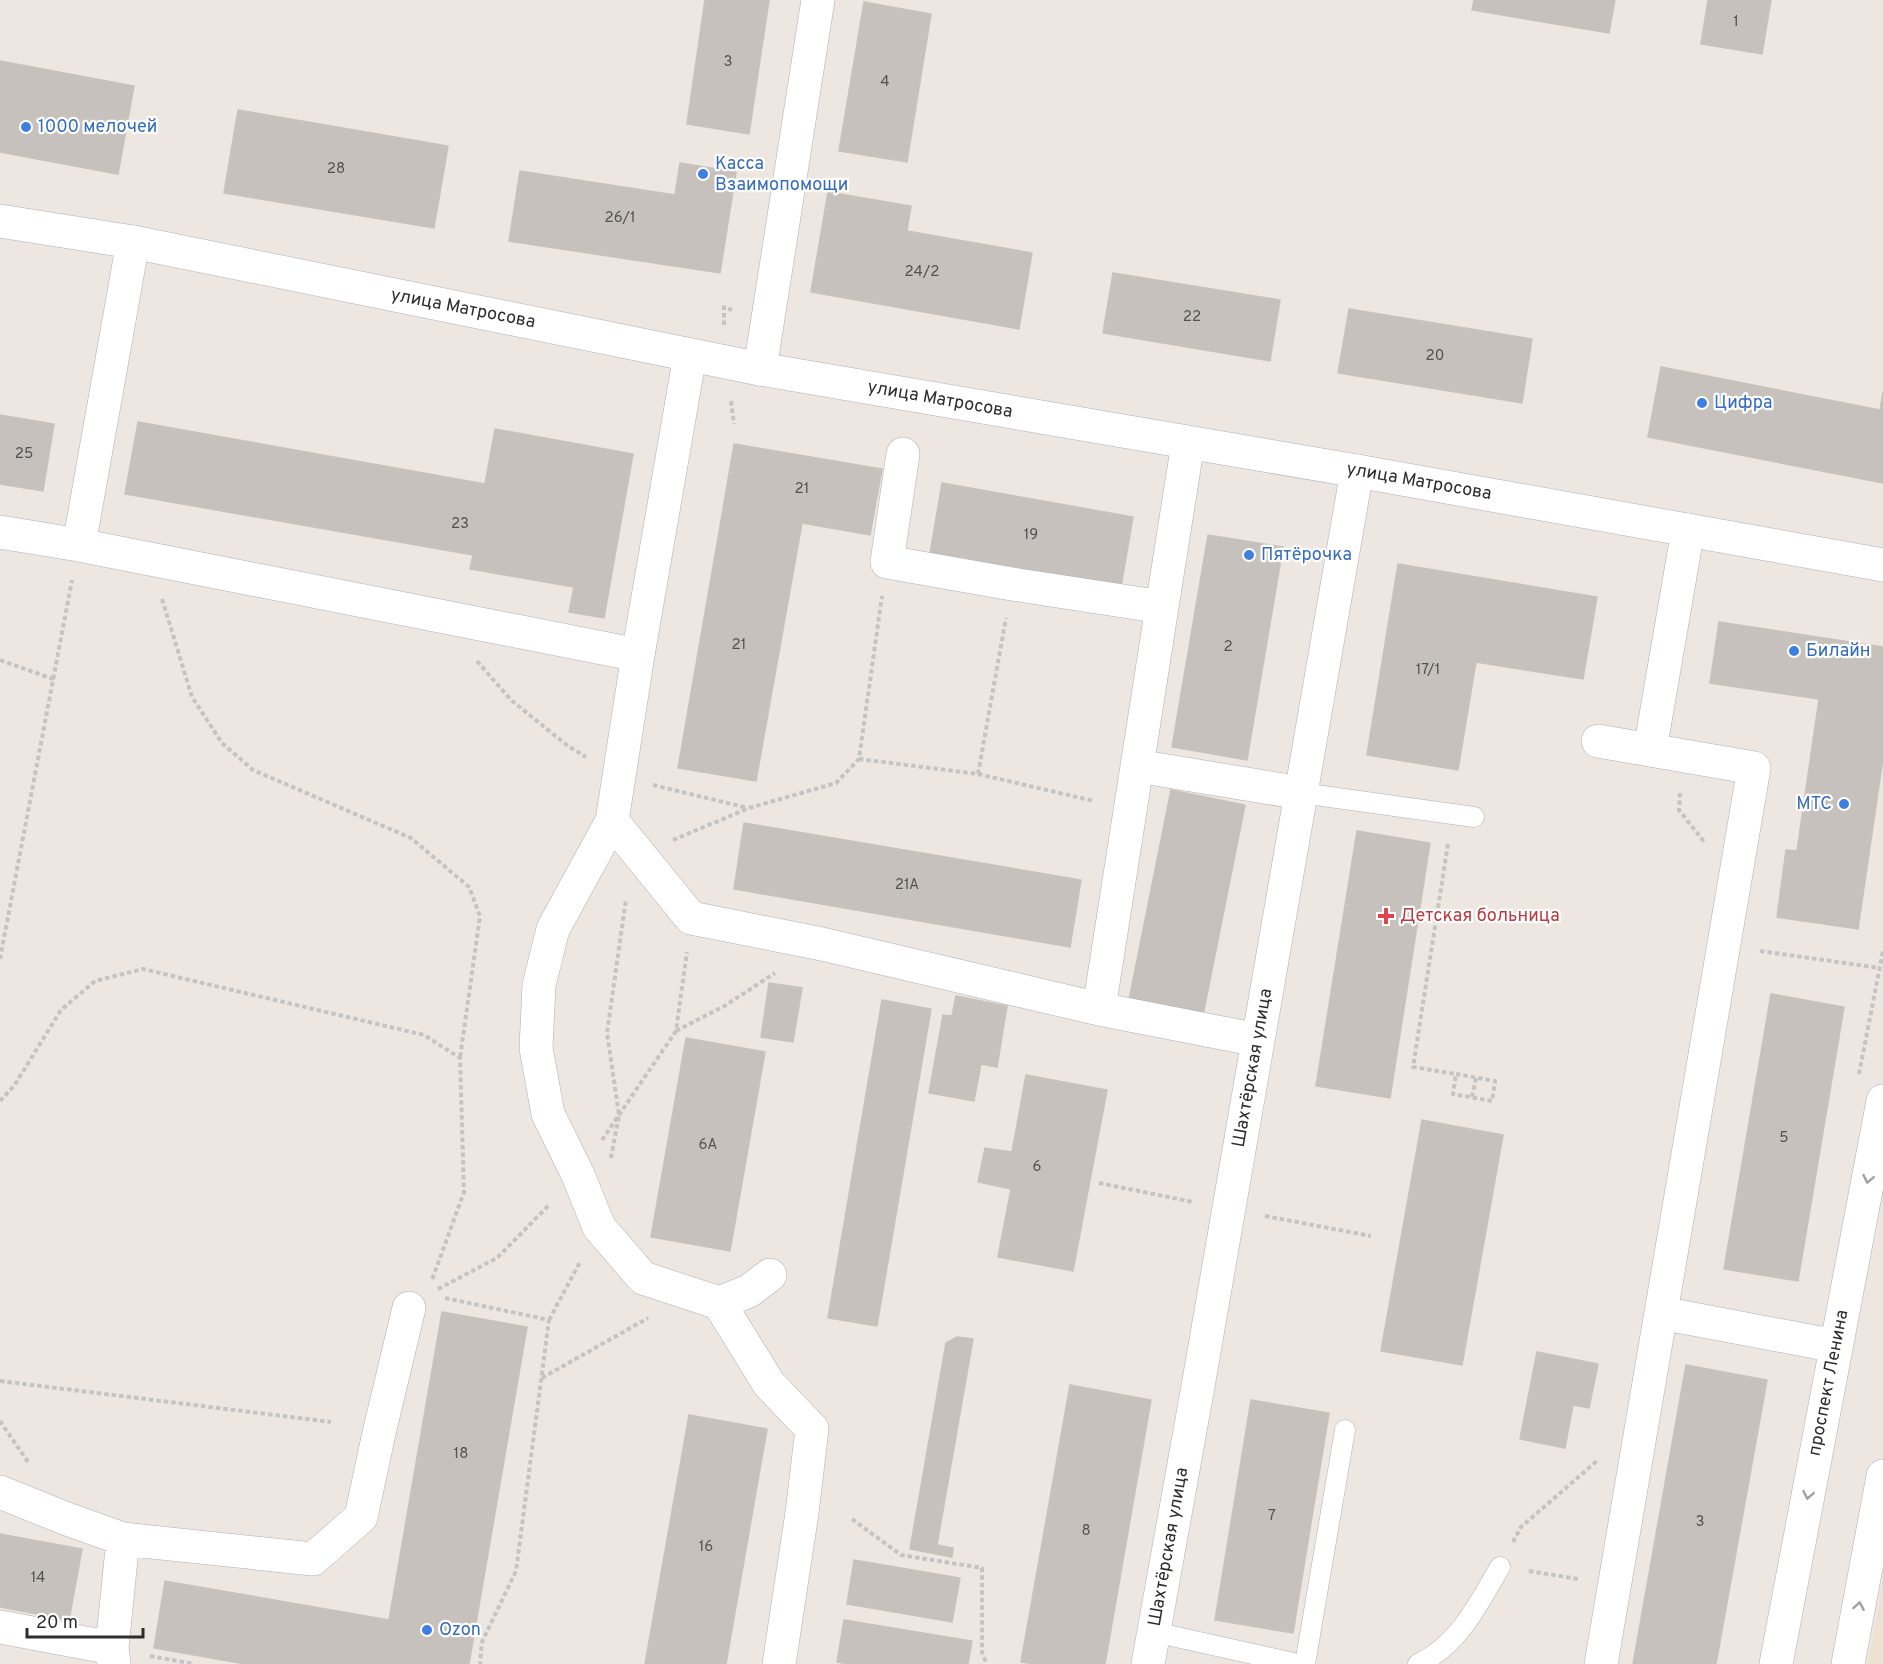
<svg xmlns="http://www.w3.org/2000/svg" width="1883" height="1664" viewBox="0 0 1883 1664" font-family="Overpass,sans-serif">
<style>
.education{fill:#ece1d2}
.building{fill:#c6c1bc;stroke:#c8c2ba;stroke-width:1.5}
.lines{fill:none;stroke-linecap:round;stroke-linejoin:round}
.service-casing{stroke:#adb0b7;stroke-width:21}
.minor-casing{stroke:#adb0b7;stroke-width:34}
.secondary-casing{stroke:#adb0b7;stroke-width:34}
.path{stroke:#c4c4c4;stroke-width:4;stroke-dasharray:4.5 3;stroke-linecap:butt}
.service{stroke:#fff;stroke-width:20}
.minor{stroke:#fff;stroke-width:33}
.secondary{stroke:#fff;stroke-width:33}
.oneway{stroke:#a0a0a0}
.shop-dot{fill:#3f7fe0;stroke:#fff;stroke-width:2}
.health-dot{fill:#e0444e;stroke:#fff;stroke-width:2}
.labels{text-anchor:middle;dominant-baseline:central;stroke-width:4.5;stroke-linejoin:round;paint-order:stroke}
.number-label{font-size:15px;fill:#535251}
.shop-label{font-size:18px;fill:#366cbe;stroke:#fff;text-anchor:start}
.street-label{font-size:18px;fill:#2d2d2d;stroke:#fff}
.health-label{font-size:18px;fill:#be3a42;stroke:#fff;text-anchor:start}
</style>
<rect width="100%" height="100%" fill="#ede6e1"/>
<path class="education" d="M 1883,1583 L 1883,1664 L 1868,1664 Z"/>
<path class="building" d="M 705,0 L 769,0 L 749,134 L 687,124 Z
M 1474,0 L 1615,0 L 1609,33 L 1472,10 Z
M 1708,0 L 1771,0 L 1762,54 L 1701,44 Z
M 864,2 L 931,14 L 907,162 L 839,151 Z
M 0,61 L 134,86 L 118,174 L 0,152 Z
M 238,110 L 448,146 L 434,228 L 224,193 Z
M 680,163 L 736,172 L 720,273 L 509,241 L 520,171 L 675,195 Z
M 828,192 L 911,206 L 907,231 L 1032,253 L 1019,329 L 811,292 Z
M 1113,273 L 1280,300 L 1270,361 L 1103,333 Z
M 1349,309 L 1532,339 L 1522,403 L 1338,373 Z
M 1661,367 L 1880,410 L 1883,392 L 1883,483 L 1648,437 Z
M 0,415 L 54,424 L 43,491 L 0,484 Z
M 138,422 L 485,484 L 495,429 L 633,454 L 604,618 L 569,612 L 574,587 L 470,569 L 473,555 L 125,494 Z
M 734,444 L 882,469 L 870,535 L 723,509 Z
M 942,483 L 1133,517 L 1121,587 L 930,554 Z
M 723,509 L 802,523 L 756,781 L 678,768 Z
M 1208,535 L 1283,547 L 1247,760 L 1172,747 Z
M 1398,564 L 1597,597 L 1583,679 L 1476,662 L 1458,770 L 1367,755 Z
M 1719,622 L 1883,647 L 1883,758 L 1858,929 L 1777,917 L 1786,850 L 1797,851 L 1819,699 L 1710,683 Z
M 1171,790 L 1245,805 L 1203,1015 L 1129,1000 Z
M 744,823 L 1081,880 L 1070,947 L 734,889 Z
M 1357,831 L 1430,843 L 1390,1098 L 1316,1086 Z
M 769,983 L 802,988 L 793,1042 L 761,1037 Z
M 1771,994 L 1844,1007 L 1798,1281 L 1724,1269 Z
M 956,996 L 1007,1006 L 997,1067 L 981,1064 L 974,1101 L 929,1093 L 943,1015 L 952,1016 Z
M 882,1000 L 931,1009 L 877,1326 L 828,1318 Z
M 686,1038 L 765,1052 L 730,1251 L 651,1237 Z
M 1026,1075 L 1107,1090 L 1073,1271 L 998,1257 L 1011,1189 L 978,1182 L 985,1148 L 1012,1152 Z
M 1422,1120 L 1503,1135 L 1462,1365 L 1381,1351 Z
M 442,1312 L 527,1327 L 469,1664 L 245,1664 L 154,1648 L 165,1581 L 389,1620 Z
M 957,1337 L 973,1339 L 937,1545 L 953,1548 L 952,1557 L 910,1549 L 946,1343 Z
M 1537,1352 L 1598,1364 L 1589,1408 L 1573,1405 L 1565,1448 L 1520,1439 Z
M 1686,1365 L 1767,1380 L 1716,1664 L 1633,1664 Z
M 1070,1385 L 1151,1400 L 1105,1664 L 1034,1664 L 1021,1662 Z
M 1251,1400 L 1329,1413 L 1293,1633 L 1215,1620 Z
M 689,1415 L 767,1429 L 726,1664 L 645,1664 Z
M 0,1534 L 82,1549 L 69,1620 L 0,1607 Z
M 854,1560 L 960,1578 L 952,1622 L 847,1604 Z
M 844,1620 L 972,1641 L 968,1664 L 848,1664 L 837,1662 Z"/>
<g class="lines">
<defs>
<path id="service" d="M 1301,793 L 1474,817
M 1154,1632 L 1298,1664
M 1305,1664 L 1345,1430
M 1418,1664 C 1458,1646 1479,1603 1500,1567"/>
<path id="minor" d="M 133,242 L 79,545 L 638,655 L 690,355
M 760,369 L 818,0
M 903,454 L 887,562 L 1012,584 L 1162,607 L 1188,443
M 0,532 L 79,545
M 638,655 L 612,821 L 553,929 L 539,985 L 536,1048 L 548,1114 L 578,1175 L 599,1227 L 643,1278 L 719,1303 L 749,1291 L 770,1275
M 1598,741 L 1650,750
M 1137,766 L 1301,793
M 612,821 L 691,918 L 822,944 L 1099,1009 L 1258,1040
M 1099,1009 L 1162,607
M 719,1303 L 769,1384 L 812,1429 L 802,1513 L 779,1664
M 1661,1313 L 1836,1346
M 0,1492 L 67,1519 L 123,1539
M 0,1627 L 112,1648 L 114,1664
M 112,1648 L 123,1539 L 313,1559 L 361,1517 L 379,1433 L 409,1308
M 1148,1664 L 1197,1392 L 1357,471
M 1601,1664 L 1754,768 L 1650,750 L 1688,530
M 1776,1664 L 1883,1101
M 1848,1664 L 1883,1476"/>
<path id="secondary" d="M 0,221 L 133,242 L 760,369 L 1357,471 L 1883,565"/>
</defs>
<use href="#service" class="service-casing"/>
<use href="#minor" class="minor-casing"/>
<use href="#secondary" class="secondary-casing"/>
<path class="path" d="M 724,325 L 724,307 L 732,310
M 731,401 L 734,424
M 162,599 L 192,697 L 222,743 L 253,770 L 411,838 L 469,887 L 480,916 L 460,1058
M 0,660 L 53,679
M 477,661 L 511,700 L 568,746 L 586,757
M 859,759 L 978,774 L 1006,618
M 978,774 L 1094,801
M 653,785 L 748,808
M 1680,793 L 1679,810 L 1705,843
M 673,840 L 749,808 L 836,783 L 859,759 L 882,596
M 1448,844 L 1413,1067 L 1456,1074
M 1760,951 L 1880,968
M 0,959 L 72,580
M 676,1031 L 726,1005 L 775,973
M 1456,1074 L 1495,1081 L 1492,1101 L 1453,1094 Z
M 1859,1074 L 1883,951
M 1472,1097 L 1476,1078
M 0,1101 L 14,1086 L 61,1010 L 95,981 L 143,969 L 424,1035 L 460,1058 L 464,1192 L 432,1280
M 602,1140 L 676,1031 L 687,952
M 611,1158 L 619,1115 L 607,1033 L 626,899
M 1099,1183 L 1193,1202
M 1265,1216 L 1371,1236
M 438,1289 L 497,1258 L 550,1204
M 445,1298 L 549,1320 L 516,1571 L 482,1642 L 480,1664
M 549,1320 L 580,1262
M 542,1378 L 648,1318
M 0,1381 L 331,1422
M 0,1421 L 28,1462
M 852,1519 L 901,1555 L 982,1568 L 982,1653 L 987,1664
M 1513,1542 L 1521,1527 L 1598,1460
M 1529,1571 L 1578,1579
M 150,1656 L 194,1664"/>
<use href="#service" class="service"/>
<use href="#minor" class="minor"/>
<use href="#secondary" class="secondary"/>
</g>
<defs><path id="oneway-chevron" d="M-2-3.5L2.5 0L-2 3.5" fill="none" stroke-width="1.6" stroke-linecap="round" stroke-linejoin="round" transform="scale(1.5)"/></defs>
<g class="oneway">
<use href="#oneway-chevron" transform="translate(1868 1179) rotate(101)"/>
<use href="#oneway-chevron" transform="translate(1808 1495) rotate(101)"/>
<use href="#oneway-chevron" transform="translate(1859 1606) rotate(-80)"/>
</g>
<g class="shop-dot">
<circle cx="26" cy="127" r="6"/>
<circle cx="703" cy="174" r="6"/>
<circle cx="1702" cy="403" r="6"/>
<circle cx="1249" cy="555" r="6"/>
<circle cx="1794" cy="651" r="6"/>
<circle cx="1844" cy="804" r="6"/>
<circle cx="427" cy="1630" r="6"/>
</g>
<path class="health-dot" d="M1383 907h6v6h6v6h-6v6h-6v-6h-6v-6h6z"/>
<g class="labels">
<g class="number-label">
<text x="1736" y="22">1</text>
<text x="728" y="62">3</text>
<text x="885" y="82">4</text>
<text x="336" y="169">28</text>
<text x="620" y="218">26/1</text>
<text x="922" y="272">24/2</text>
<text x="1192" y="317">22</text>
<text x="1435" y="356">20</text>
<text x="24" y="454">25</text>
<text x="802" y="489">21</text>
<text x="460" y="524">23</text>
<text x="1031" y="535">19</text>
<text x="739" y="645">21</text>
<text x="1228" y="647">2</text>
<text x="1428" y="670">17/1</text>
<text x="907" y="885">21А</text>
<text x="1784" y="1138">5</text>
<text x="708" y="1145">6А</text>
<text x="1037" y="1167">6</text>
<text x="461" y="1454">18</text>
<text x="1272" y="1516">7</text>
<text x="1700" y="1522">3</text>
<text x="1086" y="1531">8</text>
<text x="706" y="1547">16</text>
<text x="38" y="1578">14</text>
</g>
<g class="shop-label">
<text x="38" y="127">1000 мелочей</text>
<text x="715" y="164">Касса<tspan x="715" dy="21">Взаимопомощи</tspan></text>
<text x="1714" y="403">Цифра</text>
<text x="1261" y="555">Пятёрочка</text>
<text x="1806" y="651">Билайн</text>
<text x="1832" y="804" text-anchor="end">МТС</text>
<text x="439" y="1630">Ozon</text>
</g>
<g class="street-label">
<text transform="translate(463 309) rotate(11)">улица Матросова</text>
<text transform="translate(940 400) rotate(10)">улица Матросова</text>
<text transform="translate(1419 482) rotate(10)">улица Матросова</text>
<text transform="translate(1253 1068) rotate(-80)">Шахтёрская улица</text>
<text transform="translate(1829 1383) rotate(-79)">проспект Ленина</text>
<text transform="translate(1169 1547) rotate(-80)">Шахтёрская улица</text>
</g>
<g class="health-label">
<text x="1400" y="916">Детская больница</text>
</g>
</g>
<path d="M27 1628v9h116v-9" fill="none" stroke="#2d2d2d" stroke-width="3"/>
<text x="36" y="1628" font-size="18" fill="#2d2d2d" stroke="#ffffff" stroke-width="4.5" paint-order="stroke">20 m</text>
</svg>
